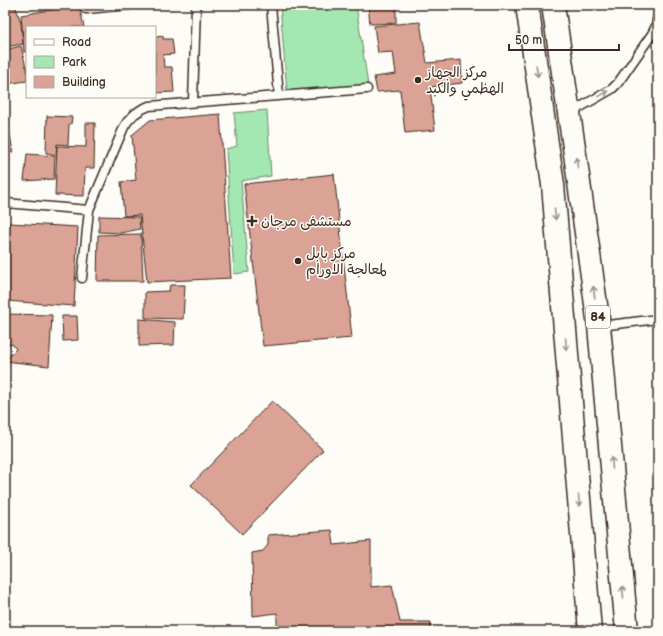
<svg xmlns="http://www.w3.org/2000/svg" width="663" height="636" viewBox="0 0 663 636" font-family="'Balsamiq Sans','Playpen Sans Arabic',sans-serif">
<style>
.green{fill:#a3e7b2;stroke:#6f8868}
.building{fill:#dba396;stroke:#3b2a1e}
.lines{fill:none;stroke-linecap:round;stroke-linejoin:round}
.lane-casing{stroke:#3b2a1e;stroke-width:11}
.primary-casing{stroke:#3b2a1e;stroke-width:25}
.lane{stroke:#fdfcf7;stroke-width:8}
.primary{stroke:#fdfcf7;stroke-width:22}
.oneway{stroke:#9c938a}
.poi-dot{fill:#3b2a1e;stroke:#fdfcf7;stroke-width:1.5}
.labels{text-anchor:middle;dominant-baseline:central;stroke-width:3;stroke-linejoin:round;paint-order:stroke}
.shield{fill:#fdfcf7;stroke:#75695f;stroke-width:1}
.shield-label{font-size:13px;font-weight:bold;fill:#3b2a1e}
.poi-label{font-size:14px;fill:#3b2a1e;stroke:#fdfcf7;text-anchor:start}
</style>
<rect width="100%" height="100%" fill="#fdfcf7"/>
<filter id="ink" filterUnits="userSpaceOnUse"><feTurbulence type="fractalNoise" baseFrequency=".025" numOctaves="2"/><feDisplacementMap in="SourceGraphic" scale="8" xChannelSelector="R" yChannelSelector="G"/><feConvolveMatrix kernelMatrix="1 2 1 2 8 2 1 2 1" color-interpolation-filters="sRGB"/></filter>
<g filter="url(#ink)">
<path class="green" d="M 280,5 L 356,5 L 368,85 L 287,92 Z
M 267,110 L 271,176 L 241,181 L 249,272 L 234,274 L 226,149 L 237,146 L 234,113 Z"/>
<path class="building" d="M 5,5 L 15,5 L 21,23 L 23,44 L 5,47 Z
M 79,5 L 84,27 L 27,27 L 27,51 L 24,52 L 21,15 Z
M 368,5 L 396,5 L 396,23 L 370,24 Z
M 420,22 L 427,63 L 461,60 L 462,83 L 430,87 L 435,130 L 405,133 L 400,90 L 377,92 L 374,77 L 396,74 L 393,52 L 378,53 L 374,26 Z
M 163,36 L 163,39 L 172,39 L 174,54 L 163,55 L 164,67 L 172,67 L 174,92 L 155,93 L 155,37 Z
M 21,46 L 26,67 L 27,67 L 27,81 L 5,84 L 5,50 Z
M 5,107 L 13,152 L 5,153 Z
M 220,114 L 231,278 L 147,282 L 140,215 L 124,216 L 121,182 L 136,180 L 132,135 L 150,120 Z
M 47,116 L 72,117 L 71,124 L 69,124 L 68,145 L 57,144 L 56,155 L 46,153 Z
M 86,123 L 95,123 L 94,168 L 85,168 L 84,196 L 55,195 L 57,146 L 86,147 Z
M 27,154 L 55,156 L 54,179 L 24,181 Z
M 334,174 L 352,338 L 263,346 L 244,184 Z
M 99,216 L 139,217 L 140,229 L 121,233 L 99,232 Z
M 9,223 L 78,227 L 74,306 L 6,301 Z
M 141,234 L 143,281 L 97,281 L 98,235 Z
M 170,285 L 185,285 L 183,319 L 145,318 L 145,292 L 169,291 Z
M 5,314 L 52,315 L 49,366 L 5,361 L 16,349 L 12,344 L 5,345 Z
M 62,316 L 77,316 L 78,340 L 63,341 Z
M 139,319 L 175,322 L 174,345 L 139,346 Z
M 272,401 L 323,450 L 242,534 L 191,485 Z
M 332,530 L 334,545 L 371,541 L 371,587 L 392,585 L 400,622 L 431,622 L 430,631 L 277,631 L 277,613 L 253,616 L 252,553 L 263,551 L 268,545 L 268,535 Z"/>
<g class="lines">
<defs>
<path id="lane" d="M 271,5 L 279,96
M 86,9 L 130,5
M 193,102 L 196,5
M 570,113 L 612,89 L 618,83 L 652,34 L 656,26 L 658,14
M 5,203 L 89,210
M 82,278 L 89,210 L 124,127 C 130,116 138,110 149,106 L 367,89
M 600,326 L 658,319"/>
<path id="primary" d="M 527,5 L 553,185 L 590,631
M 553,5 L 575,154 L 599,326 L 627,631"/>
</defs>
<use href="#lane" class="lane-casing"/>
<use href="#primary" class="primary-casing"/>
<use href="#lane" class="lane"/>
<use href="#primary" class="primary"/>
</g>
<defs><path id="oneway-shaft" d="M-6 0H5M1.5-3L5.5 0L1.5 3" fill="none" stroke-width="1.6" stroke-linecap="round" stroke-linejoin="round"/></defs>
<g class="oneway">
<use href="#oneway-shaft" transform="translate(537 71) rotate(82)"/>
<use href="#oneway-shaft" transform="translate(603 94) rotate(-30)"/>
<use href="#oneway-shaft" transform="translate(577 163) rotate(-98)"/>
<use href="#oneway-shaft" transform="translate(555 214) rotate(85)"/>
<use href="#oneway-shaft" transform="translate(594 292) rotate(-98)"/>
<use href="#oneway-shaft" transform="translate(566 344) rotate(85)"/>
<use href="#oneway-shaft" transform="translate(612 463) rotate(-95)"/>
<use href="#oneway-shaft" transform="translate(579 501) rotate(85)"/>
<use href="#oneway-shaft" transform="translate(623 592) rotate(-95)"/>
</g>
</g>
<g class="poi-dot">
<circle cx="418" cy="80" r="4"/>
<path d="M250 215h4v4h4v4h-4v4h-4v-4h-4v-4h4z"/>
<circle cx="298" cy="261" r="4"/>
</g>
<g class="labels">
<rect class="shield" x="586" y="306" width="24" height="22" rx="3"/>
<g class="shield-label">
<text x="598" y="317">84</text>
</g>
<g class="poi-label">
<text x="426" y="72">مركز الجهاز<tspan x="426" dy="16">الهظمي والكبد</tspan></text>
<text x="261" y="221">مستشفى مرجان</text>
<text x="306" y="253">مركز بابل<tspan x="306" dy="16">لمعالجة الاورام</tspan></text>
</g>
</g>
<rect width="663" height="636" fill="none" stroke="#fdfcf7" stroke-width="20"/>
<rect x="10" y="10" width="643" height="616" fill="none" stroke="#3b2a1e" stroke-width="1.5" filter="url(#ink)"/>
<rect x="26" y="26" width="130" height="72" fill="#fdfcf7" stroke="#afa8a0"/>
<rect x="34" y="39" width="20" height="6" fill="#fdfcf7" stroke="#afa8a0"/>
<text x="62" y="46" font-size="12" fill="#3b2a1e">Road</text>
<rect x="34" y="56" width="20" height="12" fill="#a3e7b2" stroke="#afa8a0"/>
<text x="62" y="66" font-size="12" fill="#3b2a1e">Park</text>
<rect x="34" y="76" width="20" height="12" fill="#dba396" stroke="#afa8a0"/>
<text x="62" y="86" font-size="12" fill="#3b2a1e">Building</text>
<path d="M509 44v6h110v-6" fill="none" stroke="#3b2a1e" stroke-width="2"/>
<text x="515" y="44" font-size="12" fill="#3b2a1e" stroke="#fdfcf7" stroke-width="3" paint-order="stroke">50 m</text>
</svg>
